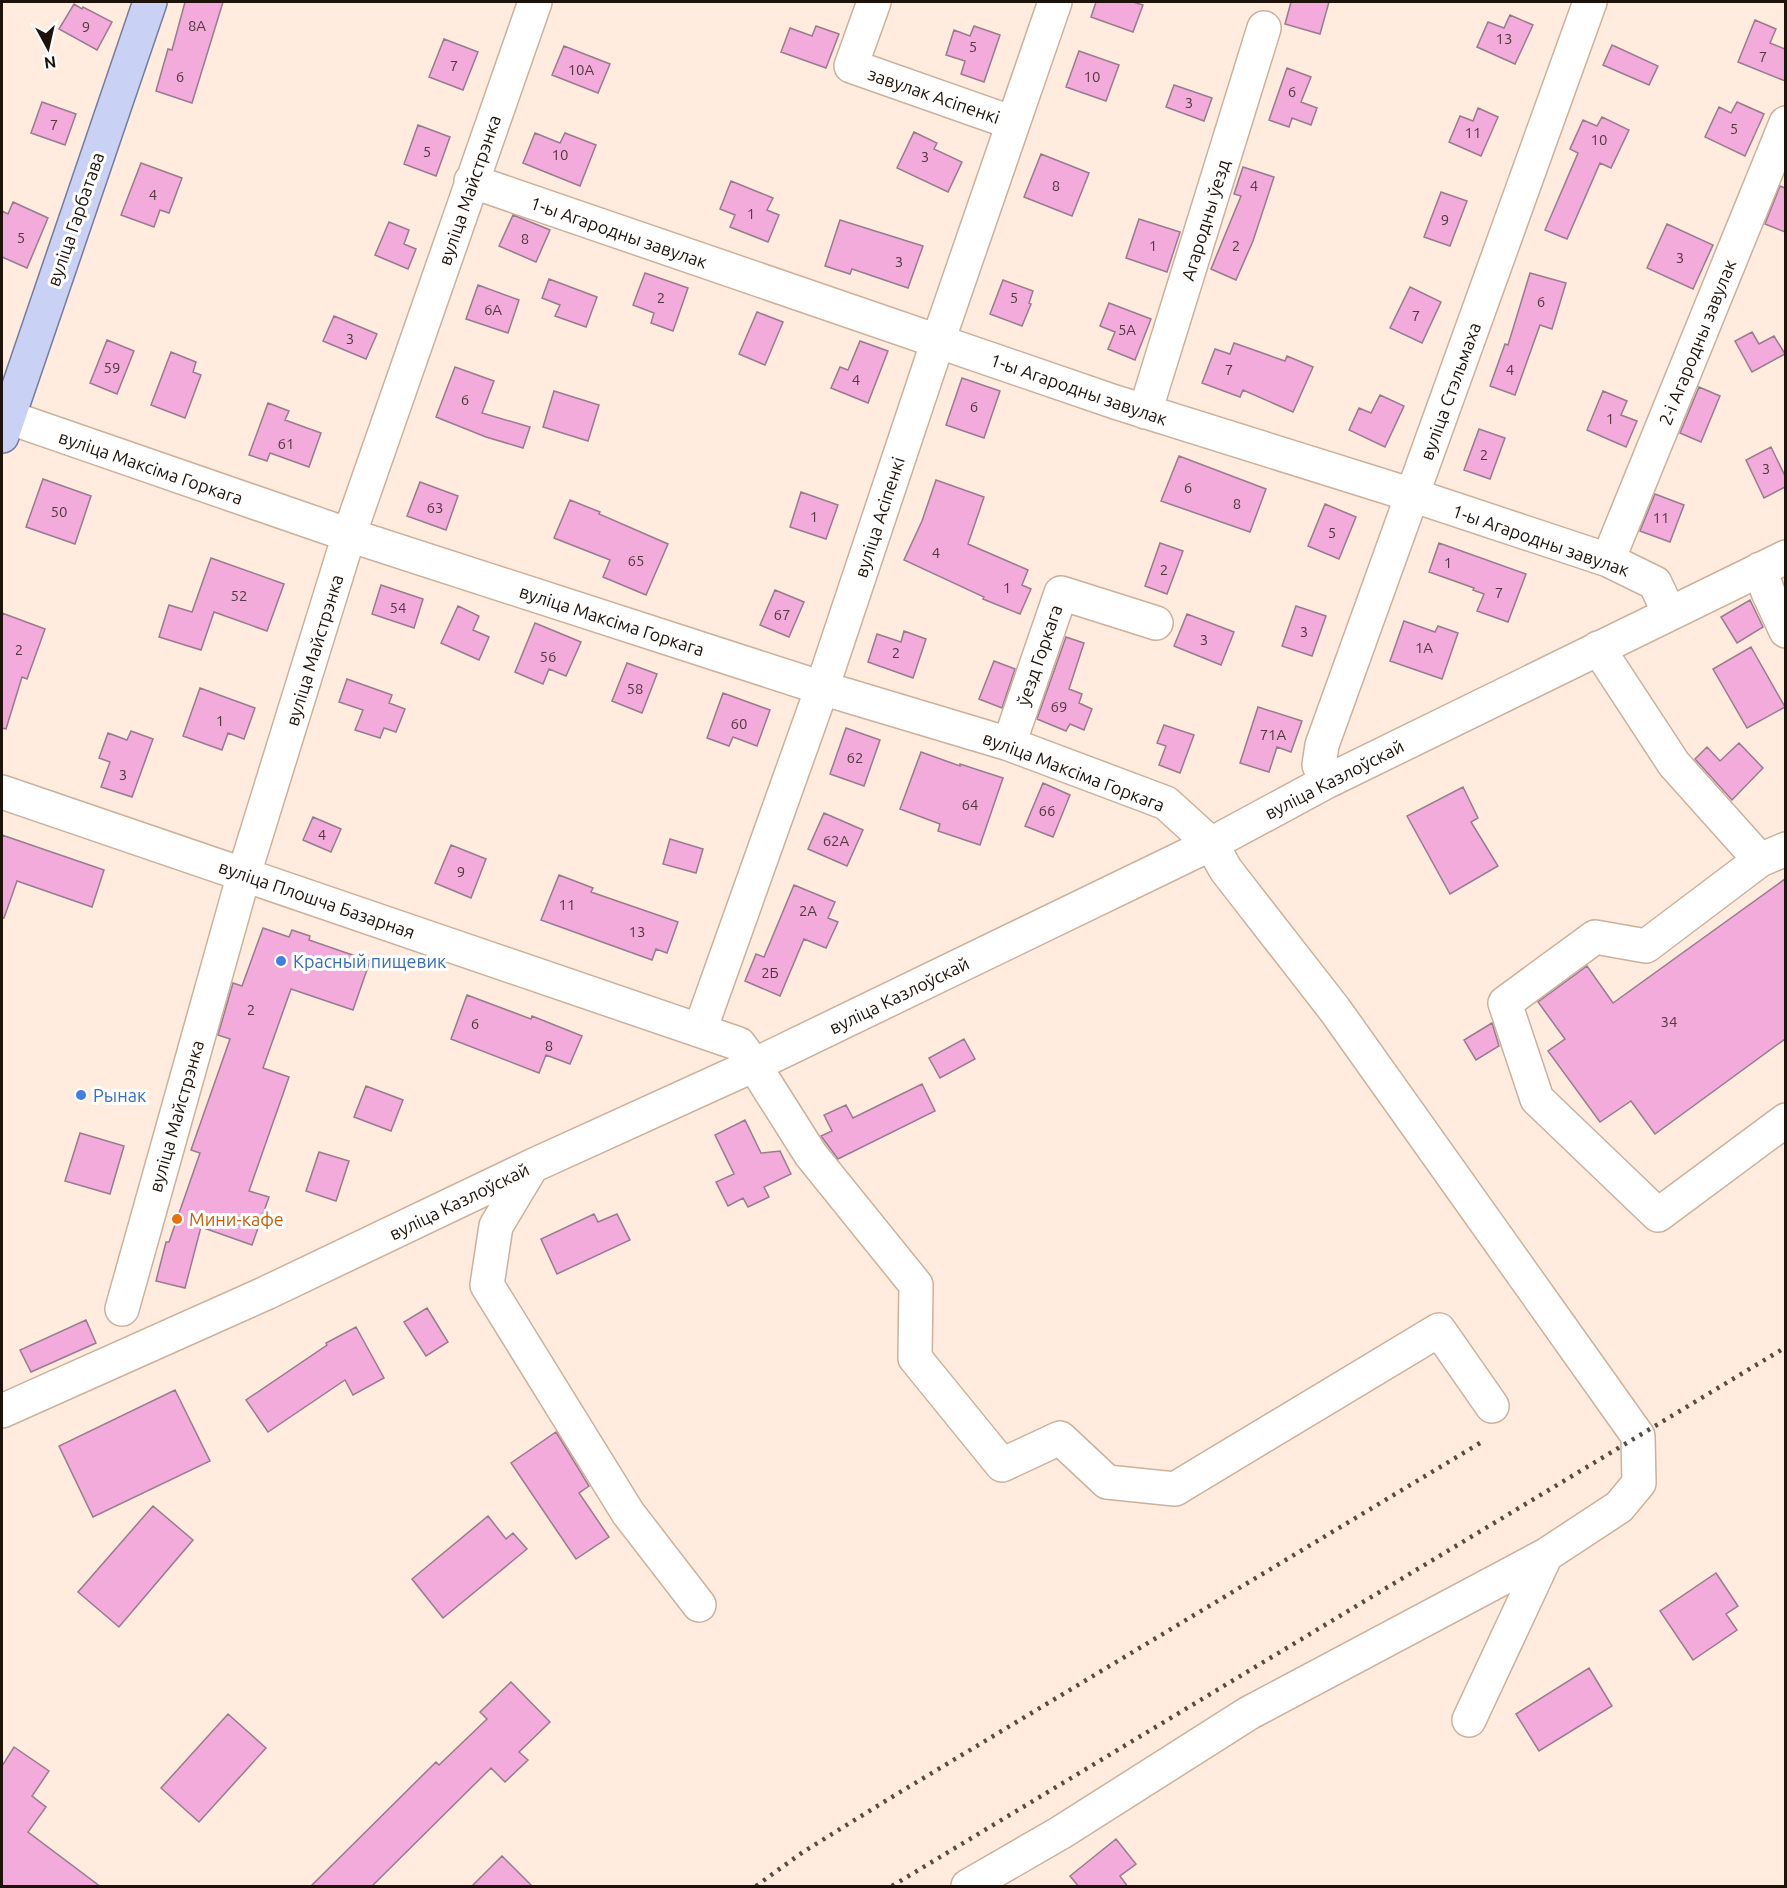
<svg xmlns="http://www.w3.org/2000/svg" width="1787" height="1888" viewBox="0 0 1787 1888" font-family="Ubuntu,sans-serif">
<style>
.building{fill:#f3abdb;stroke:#997b8e;stroke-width:1.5}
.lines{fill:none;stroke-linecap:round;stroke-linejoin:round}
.minor-casing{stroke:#cdb09a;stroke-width:36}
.major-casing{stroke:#757c9f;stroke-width:36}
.minor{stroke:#fff;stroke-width:33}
.major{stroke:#c9d2f5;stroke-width:33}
.rail{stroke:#584b42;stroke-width:4.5;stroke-dasharray:3 6;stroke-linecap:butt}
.shop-dot{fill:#3f7fe0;stroke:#fff;stroke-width:2}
.food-dot{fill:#e8710a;stroke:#fff;stroke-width:2}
.labels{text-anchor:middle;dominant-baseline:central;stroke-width:6;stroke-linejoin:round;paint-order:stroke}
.number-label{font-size:15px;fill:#52393f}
.street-label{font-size:18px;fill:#1d130b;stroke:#fff}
.shop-label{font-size:18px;fill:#366cbe;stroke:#fff;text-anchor:start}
.food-label{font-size:18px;fill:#c56008;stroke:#fff;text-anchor:start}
</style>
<rect width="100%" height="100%" fill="#ffecde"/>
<path class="building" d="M 185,2 L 223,2 L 192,103 L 156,91 L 168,49 L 172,50 Z
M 1096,2 L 1133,2 L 1143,5 L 1133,32 L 1091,17 Z
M 1291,2 L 1329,2 L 1320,34 L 1285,24 Z
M 74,4 L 82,9 L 83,7 L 112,22 L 97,50 L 59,29 Z
M 1510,15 L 1533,25 L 1515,64 L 1477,47 L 1488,22 L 1504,28 Z
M 1755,20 L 1776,29 L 1770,43 L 1785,49 L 1785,81 L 1738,62 Z
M 816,26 L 839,34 L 826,68 L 781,52 L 790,28 L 812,36 Z
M 974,26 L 1000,35 L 984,82 L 961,74 L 965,61 L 946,55 L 954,30 L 970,36 Z
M 444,39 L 478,52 L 463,90 L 429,77 Z
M 1612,45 L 1658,66 L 1649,85 L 1603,65 Z
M 564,46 L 610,64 L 598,93 L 552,75 Z
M 1079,51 L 1119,65 L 1106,101 L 1066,87 Z
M 1287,68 L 1311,77 L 1301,102 L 1317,108 L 1311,125 L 1292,118 L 1289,127 L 1269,120 Z
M 1174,85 L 1212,98 L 1204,121 L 1166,107 Z
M 42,102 L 76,114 L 65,145 L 31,133 Z
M 1737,102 L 1764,114 L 1745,156 L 1705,137 L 1719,107 L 1731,113 Z
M 1478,108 L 1498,117 L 1481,156 L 1449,142 L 1460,116 L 1473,121 Z
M 1602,117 L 1629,130 L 1611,168 L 1600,163 L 1567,239 L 1545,230 L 1578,153 L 1570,149 L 1583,120 L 1597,126 Z
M 418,125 L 450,137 L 436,176 L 404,164 Z
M 914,132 L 937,143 L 934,149 L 962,162 L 948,192 L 897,168 Z
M 535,133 L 560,143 L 565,133 L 596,145 L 580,186 L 523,163 Z
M 1041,154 L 1089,173 L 1072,216 L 1024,197 Z
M 141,163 L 182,178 L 169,213 L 160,210 L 154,227 L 121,215 Z
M 1243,167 L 1274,177 L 1253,241 L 1236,280 L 1211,269 L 1241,196 L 1234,194 Z
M 731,181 L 773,198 L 767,210 L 779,215 L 768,242 L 730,227 L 735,215 L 720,209 Z
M 1780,186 L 1785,188 L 1785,232 L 1765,224 Z
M 1441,192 L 1467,201 L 1450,246 L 1424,237 Z
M 13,202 L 48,218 L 27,268 L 2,257 L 2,211 L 8,214 Z
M 513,215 L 550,230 L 536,262 L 499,246 Z
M 1139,219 L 1180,232 L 1167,272 L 1126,258 Z
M 840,220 L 923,246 L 908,288 L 852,269 L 850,274 L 825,266 Z
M 389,222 L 409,230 L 404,244 L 416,249 L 408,269 L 375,255 Z
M 1667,224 L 1713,245 L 1693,289 L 1647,268 Z
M 645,273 L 688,288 L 673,331 L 651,323 L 654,313 L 633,305 Z
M 1530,273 L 1566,283 L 1552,329 L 1540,325 L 1515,395 L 1490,386 L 1505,344 L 1508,345 Z
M 549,279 L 597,297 L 586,327 L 555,316 L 560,305 L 542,298 Z
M 1003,280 L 1033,291 L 1029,303 L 1031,304 L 1022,326 L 990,314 Z
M 478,285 L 519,300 L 508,333 L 466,319 Z
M 1410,287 L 1441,302 L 1422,343 L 1390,328 Z
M 1109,303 L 1151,319 L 1135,360 L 1108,349 L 1115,332 L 1100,326 Z
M 757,312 L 783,322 L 765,365 L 739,354 Z
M 334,316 L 377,334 L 366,359 L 323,341 Z
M 1752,332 L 1759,344 L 1774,336 L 1785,354 L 1752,372 L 1735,341 Z
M 107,340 L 134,351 L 117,394 L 90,383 Z
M 860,341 L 888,351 L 868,403 L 831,388 L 840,367 L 848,370 Z
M 1234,343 L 1285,361 L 1287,356 L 1313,367 L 1293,412 L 1243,390 L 1240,397 L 1202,383 L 1215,349 L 1230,354 Z
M 171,352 L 196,362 L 193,372 L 201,375 L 185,418 L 151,405 Z
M 455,367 L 494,381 L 482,413 L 530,427 L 523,448 L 486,437 L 436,417 Z
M 962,378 L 1000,391 L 984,438 L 946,425 Z
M 1699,387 L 1720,396 L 1701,442 L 1680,433 Z
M 554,391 L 599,405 L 588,441 L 543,427 Z
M 1603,391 L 1627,401 L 1621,415 L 1637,421 L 1626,447 L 1587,430 Z
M 1380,395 L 1404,406 L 1385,447 L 1349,430 L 1359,408 L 1371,413 Z
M 268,403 L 289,411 L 285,420 L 321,433 L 309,467 L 270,453 L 267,461 L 249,455 Z
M 1479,429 L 1505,438 L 1490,479 L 1464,470 Z
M 1771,447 L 1785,476 L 1785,487 L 1764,498 L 1746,460 Z
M 1179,456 L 1266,489 L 1250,532 L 1161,501 Z
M 43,479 L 91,496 L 75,544 L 26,527 Z
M 936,480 L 984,497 L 968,544 L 1028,570 L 1022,585 L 1031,589 L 1020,614 L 983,599 L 984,597 L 904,560 L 922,521 Z
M 420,482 L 458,496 L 446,530 L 407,516 Z
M 801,492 L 838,505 L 826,539 L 790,527 Z
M 1655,494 L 1684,505 L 1670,542 L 1640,531 Z
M 570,500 L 600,512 L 599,514 L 668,544 L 646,595 L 603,577 L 610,560 L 554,538 Z
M 1325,504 L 1356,517 L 1339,559 L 1308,546 Z
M 1160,543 L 1183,551 L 1167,594 L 1145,586 Z
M 1439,543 L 1526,574 L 1508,622 L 1477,611 L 1484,594 L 1473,590 L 1474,588 L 1429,572 Z
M 211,558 L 284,584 L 267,631 L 214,612 L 201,650 L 159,637 L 169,605 L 192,612 Z
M 381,585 L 423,599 L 414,628 L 372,614 Z
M 775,590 L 804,602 L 789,637 L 760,625 Z
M 1750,600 L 1763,627 L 1737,643 L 1721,617 Z
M 458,606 L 479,616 L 473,630 L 489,637 L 479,660 L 441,643 Z
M 1296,606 L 1326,616 L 1312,656 L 1282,646 Z
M 2,613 L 45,629 L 27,679 L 22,677 L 6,729 L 2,728 Z
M 1187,614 L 1234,632 L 1221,665 L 1174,646 Z
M 1404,621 L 1435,632 L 1438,626 L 1458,633 L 1442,679 L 1390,661 Z
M 535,623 L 581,642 L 566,676 L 549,669 L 543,684 L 515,672 Z
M 904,631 L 926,639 L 913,678 L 868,662 L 877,634 L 901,642 Z
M 1066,637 L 1084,643 L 1069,689 L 1082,694 L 1079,703 L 1092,709 L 1084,730 L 1070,724 L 1066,731 L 1037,719 Z
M 1751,647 L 1785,707 L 1747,728 L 1713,669 Z
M 994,661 L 1015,669 L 1002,708 L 979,699 Z
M 627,663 L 657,674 L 642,713 L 612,701 Z
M 347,679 L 392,695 L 389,703 L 405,709 L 396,732 L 384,728 L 380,738 L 355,730 L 363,710 L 339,702 Z
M 200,688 L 255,708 L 244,739 L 228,733 L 222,750 L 183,736 Z
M 723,693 L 770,710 L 757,746 L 733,737 L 729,746 L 707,738 Z
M 1258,707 L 1302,721 L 1291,752 L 1277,747 L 1269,772 L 1240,763 Z
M 1164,725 L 1194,735 L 1180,773 L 1159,765 L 1166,746 L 1157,743 Z
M 846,728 L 880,740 L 864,786 L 830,774 Z
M 131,731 L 153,739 L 132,797 L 101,787 L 110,762 L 99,758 L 108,733 L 127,740 Z
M 1739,743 L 1763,768 L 1732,800 L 1695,759 L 1707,747 L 1720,761 Z
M 921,752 L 960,766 L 960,764 L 1003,778 L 980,845 L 938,831 L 940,824 L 900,809 Z
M 1043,783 L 1070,795 L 1053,837 L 1025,826 Z
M 1463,787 L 1478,818 L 1471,822 L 1498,866 L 1450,894 L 1407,816 Z
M 824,813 L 863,830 L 847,866 L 808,849 Z
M 313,817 L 341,829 L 331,852 L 303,840 Z
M 2,835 L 104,870 L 92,907 L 17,881 L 4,918 L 2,918 Z
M 670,839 L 703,849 L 696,873 L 663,864 Z
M 451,845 L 486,859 L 471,898 L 435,883 Z
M 559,875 L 593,888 L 591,892 L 678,922 L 667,953 L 656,949 L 652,960 L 541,920 Z
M 1785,879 L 1785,1039 L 1655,1134 L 1631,1101 L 1600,1122 L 1548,1051 L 1565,1039 L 1538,1002 L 1587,966 L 1613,1003 Z
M 794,885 L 835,902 L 828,918 L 838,922 L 826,948 L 804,939 L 780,996 L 745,981 L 756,954 L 764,957 Z
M 263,928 L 289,937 L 292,930 L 310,936 L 309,940 L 370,961 L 353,1010 L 291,989 L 263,1068 L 289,1077 L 249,1191 L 269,1197 L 252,1245 L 201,1227 L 185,1288 L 156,1281 L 166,1242 L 169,1242 L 200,1153 L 191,1150 L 230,1039 L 218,1035 L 233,983 L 242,986 Z
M 467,995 L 531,1019 L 532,1016 L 582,1036 L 570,1064 L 546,1055 L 539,1073 L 451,1039 Z
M 1492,1023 L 1499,1046 L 1476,1060 L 1464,1040 Z
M 964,1039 L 975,1059 L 940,1078 L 929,1058 Z
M 922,1084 L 935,1111 L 838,1159 L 821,1136 L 832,1131 L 824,1115 L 846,1105 L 853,1118 Z
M 366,1086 L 403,1100 L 391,1131 L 354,1117 Z
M 745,1120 L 761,1153 L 780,1151 L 791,1174 L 764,1187 L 769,1197 L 748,1207 L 743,1198 L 728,1206 L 716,1182 L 734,1174 L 715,1135 Z
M 80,1133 L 124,1146 L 110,1194 L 65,1181 Z
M 319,1152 L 349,1161 L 336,1201 L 306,1191 Z
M 594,1214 L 598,1222 L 617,1214 L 630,1240 L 557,1274 L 541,1239 Z
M 427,1308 L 448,1342 L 426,1356 L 404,1322 Z
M 86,1320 L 96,1343 L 31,1372 L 20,1350 Z
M 356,1327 L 384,1378 L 353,1395 L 345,1380 L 268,1432 L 246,1400 L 327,1345 L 326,1343 Z
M 175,1390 L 210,1461 L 93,1517 L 59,1446 Z
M 556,1432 L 589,1486 L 579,1493 L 609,1537 L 576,1559 L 511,1463 Z
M 153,1506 L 193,1540 L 119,1627 L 78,1592 Z
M 488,1516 L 506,1539 L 513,1533 L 527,1549 L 443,1618 L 412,1579 Z
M 1716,1573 L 1738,1606 L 1726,1614 L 1737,1630 L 1693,1660 L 1660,1611 Z
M 1589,1668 L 1612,1706 L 1539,1751 L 1516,1714 Z
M 511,1682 L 550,1722 L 519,1752 L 528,1760 L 505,1782 L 491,1768 L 371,1887 L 310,1887 L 436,1762 L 439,1765 L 487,1719 L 480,1712 Z
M 228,1714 L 266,1748 L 199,1822 L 161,1788 Z
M 14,1747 L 49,1771 L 32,1796 L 46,1807 L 28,1832 L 101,1887 L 2,1887 L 2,1766 Z
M 1116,1839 L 1136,1864 L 1120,1876 L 1128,1887 L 1079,1887 L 1070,1876 Z
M 502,1856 L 533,1887 L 471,1887 Z"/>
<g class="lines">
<defs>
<path id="minor" d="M 874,2 L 851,66 L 1013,123
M 471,181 L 1115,402 L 1412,495 L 1608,560 L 1655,583 L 1669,613
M 1145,412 L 1264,28
M 2,415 L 349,535 L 822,688 L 1009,744 L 1166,803 L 1211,844 L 1226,870 L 1335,1010 L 1638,1436 L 1639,1483 L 1619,1507 L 1546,1555 L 1249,1713 L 1060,1833 L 968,1886
M 1608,560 L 1786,123
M 1760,569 L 1768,592 L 1786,631
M 1598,648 L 1674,764 L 1760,860
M 1009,744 L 1061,593 L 1156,623
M 1326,782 L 1319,765 L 1322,745 L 1590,2
M 2,792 L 739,1044 L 754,1065 L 811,1155 L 916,1285 L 915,1358 L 1002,1465 L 1060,1438 L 1107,1482 L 1175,1489 L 1439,1330 L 1492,1406
M 1786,849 L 1760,860 L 1646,946 L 1595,937 L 1505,1003 L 1537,1099 L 1658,1215 L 1786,1120
M 700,1030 L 822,688 L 938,341 L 1055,2
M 532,1166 L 496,1226 L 487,1285 L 628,1513 L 699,1605
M 122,1309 L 244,874 L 349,535 L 535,2
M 2,1411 L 266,1293 L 532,1166 L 754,1065 L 1211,844 L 1326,782 L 1786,557
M 1469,1720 L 1546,1555"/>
<path id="major" d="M 2,436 L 150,2"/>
</defs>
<use href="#minor" class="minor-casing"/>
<use href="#major" class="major-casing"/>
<use href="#minor" class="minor"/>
<use href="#major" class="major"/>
<path class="rail" d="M 756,1886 L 803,1852 L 887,1800 L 1485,1440
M 892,1886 L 1786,1347"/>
</g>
<g class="shop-dot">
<circle cx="281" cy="961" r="6"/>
<circle cx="81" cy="1095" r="6"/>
</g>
<circle class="food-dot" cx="177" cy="1219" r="6"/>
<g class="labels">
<g class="number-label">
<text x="197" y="25">8А</text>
<text x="86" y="26">9</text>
<text x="1504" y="38">13</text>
<text x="973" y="46">5</text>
<text x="1763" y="56">7</text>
<text x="454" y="65">7</text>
<text x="581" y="69">10А</text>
<text x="180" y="76">6</text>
<text x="1092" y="76">10</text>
<text x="1292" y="91">6</text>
<text x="1189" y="102">3</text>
<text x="54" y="124">7</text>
<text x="1734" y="128">5</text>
<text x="1473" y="132">11</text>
<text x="1599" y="139">10</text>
<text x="427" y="151">5</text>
<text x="560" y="154">10</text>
<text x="925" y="156">3</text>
<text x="1056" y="185">8</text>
<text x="1254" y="185">4</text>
<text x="153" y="194">4</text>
<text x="751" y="213">1</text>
<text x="1445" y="219">9</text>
<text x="21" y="237">5</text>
<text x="525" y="238">8</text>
<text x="1153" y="245">1</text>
<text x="1236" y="245">2</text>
<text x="1680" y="257">3</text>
<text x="899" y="261">3</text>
<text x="661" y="297">2</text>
<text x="1014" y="297">5</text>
<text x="1541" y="301">6</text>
<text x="493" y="309">6А</text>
<text x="1416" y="315">7</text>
<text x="1127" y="329">5А</text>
<text x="350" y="338">3</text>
<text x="112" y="367">59</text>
<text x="1229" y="369">7</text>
<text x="1510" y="369">4</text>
<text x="856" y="379">4</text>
<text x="465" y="399">6</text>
<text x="974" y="406">6</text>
<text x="1610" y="418">1</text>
<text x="286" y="443">61</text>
<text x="1484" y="454">2</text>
<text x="1766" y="468">3</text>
<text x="1188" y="487">6</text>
<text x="1237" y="503">8</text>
<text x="435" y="507">63</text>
<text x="59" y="511">50</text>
<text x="814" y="516">1</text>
<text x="1661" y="517">11</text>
<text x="1332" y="532">5</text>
<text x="936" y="552">4</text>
<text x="636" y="560">65</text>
<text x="1448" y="562">1</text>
<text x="1164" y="569">2</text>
<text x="1007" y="587">1</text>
<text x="1499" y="592">7</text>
<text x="239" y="595">52</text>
<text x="398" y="607">54</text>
<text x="782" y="614">67</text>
<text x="1304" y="631">3</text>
<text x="1204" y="639">3</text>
<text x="1424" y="647">1А</text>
<text x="19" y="649">2</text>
<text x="896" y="652">2</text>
<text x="548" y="656">56</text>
<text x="635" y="688">58</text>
<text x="1059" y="706">69</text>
<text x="220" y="720">1</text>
<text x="739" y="723">60</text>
<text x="1273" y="734">71А</text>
<text x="855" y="757">62</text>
<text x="123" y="774">3</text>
<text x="970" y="804">64</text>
<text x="1047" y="810">66</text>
<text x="322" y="834">4</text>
<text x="836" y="840">62А</text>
<text x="461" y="871">9</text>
<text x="567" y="904">11</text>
<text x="808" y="910">2А</text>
<text x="637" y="931">13</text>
<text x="770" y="972">2Б</text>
<text x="251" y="1009">2</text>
<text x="1669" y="1021">34</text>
<text x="475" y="1023">6</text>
<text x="549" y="1045">8</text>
</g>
<g class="street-label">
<text transform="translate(934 95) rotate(19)">завулак Асіпенкі</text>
<text transform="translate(469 190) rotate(-71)">вуліца Майстрэнка</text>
<text transform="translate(75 219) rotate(-71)">вуліца Гарбатава</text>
<text transform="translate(1205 220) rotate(-73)">Агародны ўезд</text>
<text transform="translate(619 232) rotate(19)">1-ы Агародны завулак</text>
<text transform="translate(1697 342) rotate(-68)">2-і Агародны завулак</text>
<text transform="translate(1079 389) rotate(19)">1-ы Агародны завулак</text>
<text transform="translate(1450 391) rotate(-70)">вуліца Стэльмаха</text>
<text transform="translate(151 467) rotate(19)">вуліца Максіма Горкага</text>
<text transform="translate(879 517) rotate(-72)">вуліца Асіпенкі</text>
<text transform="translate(1541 540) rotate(19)">1-ы Агародны завулак</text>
<text transform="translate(612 620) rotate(18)">вуліца Максіма Горкага</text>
<text transform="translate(314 650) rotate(-73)">вуліца Майстрэнка</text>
<text transform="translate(1039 655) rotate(-71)">ўезд Горкага</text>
<text transform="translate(1074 771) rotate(21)">вуліца Максіма Горкага</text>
<text transform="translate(1334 779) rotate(-27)">вуліца Казлоўскай</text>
<text transform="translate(317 899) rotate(19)">вуліца Плошча Базарная</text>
<text transform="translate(899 995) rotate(-26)">вуліца Казлоўскай</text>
<text transform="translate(176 1116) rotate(-74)">вуліца Майстрэнка</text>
<text transform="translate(459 1201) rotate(-26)">вуліца Казлоўскай</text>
</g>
<g class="shop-label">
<text x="293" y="961">Красный пищевик</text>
<text x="93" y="1095">Рынак</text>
</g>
<g class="food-label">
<text x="189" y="1219">Мини-кафе</text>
</g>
</g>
<rect width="1787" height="1888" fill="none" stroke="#1d130b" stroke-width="6"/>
<g transform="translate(48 48) rotate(172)" stroke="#ffffff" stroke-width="4.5" paint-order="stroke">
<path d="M0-4.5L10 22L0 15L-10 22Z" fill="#1d130b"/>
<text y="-9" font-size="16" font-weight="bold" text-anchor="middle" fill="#1d130b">N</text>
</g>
</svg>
